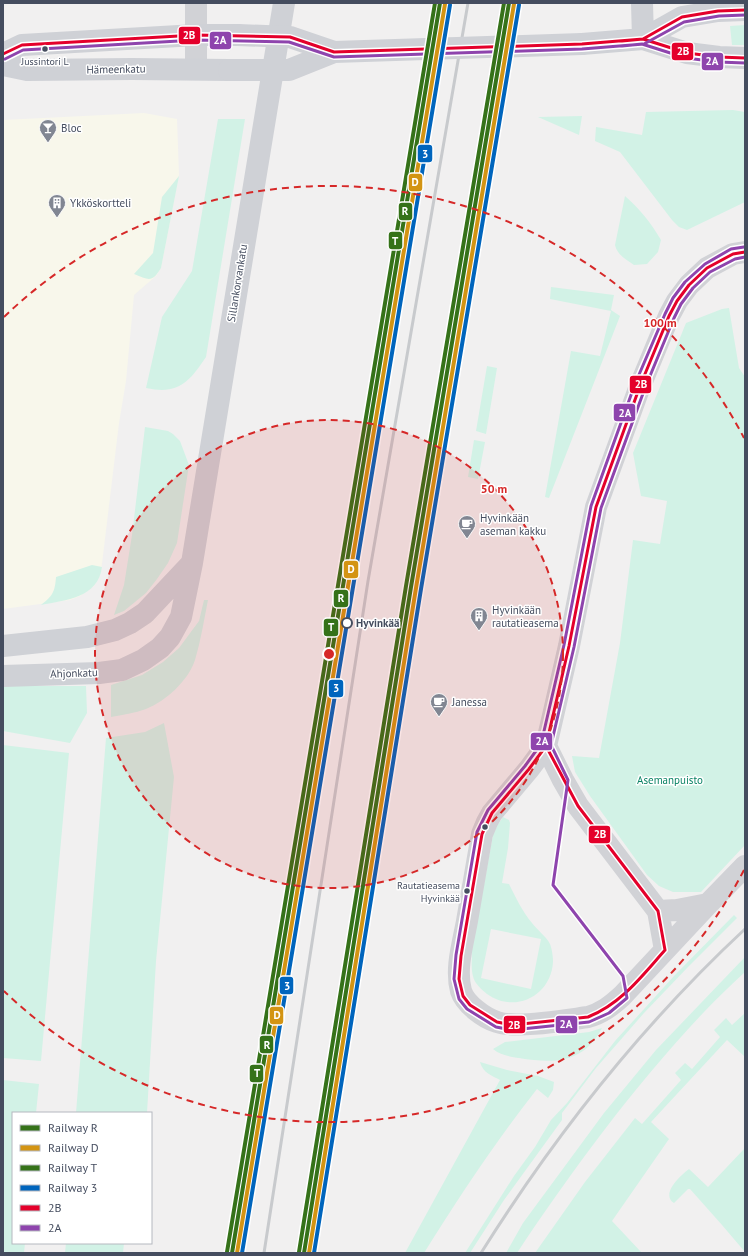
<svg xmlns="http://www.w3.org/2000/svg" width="748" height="1256" viewBox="0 0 748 1256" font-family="'PT Sans',sans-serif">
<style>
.commercial{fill:#f8f7eb}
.green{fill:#d2f2e6;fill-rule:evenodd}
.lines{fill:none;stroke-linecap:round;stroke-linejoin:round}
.street{stroke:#d1d2d6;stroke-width:22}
.secondary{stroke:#cfd1d6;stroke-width:22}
.rail{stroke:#c8cacd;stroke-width:3}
.secondary-bridge{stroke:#cfd1d6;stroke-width:22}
.bus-1-casing{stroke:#fff;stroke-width:6}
.bus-2-casing{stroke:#fff;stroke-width:6}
.bus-1{stroke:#e4002b;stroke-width:3}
.bus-2{stroke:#8e44ad;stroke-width:3}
.rail-1-casing{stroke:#fff;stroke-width:7}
.rail-2-casing{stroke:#fff;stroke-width:7}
.rail-3-casing{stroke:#fff;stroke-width:7}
.rail-4-casing{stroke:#fff;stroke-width:7}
.rail-1{stroke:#357219;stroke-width:4}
.rail-2{stroke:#d39413;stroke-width:4}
.rail-3{stroke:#357219;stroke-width:4}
.rail-4{stroke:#0065bd;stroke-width:4}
.ring{fill:none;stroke:#d62828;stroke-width:2;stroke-dasharray:7 5}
.bus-dot{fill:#454d5f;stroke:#fff;stroke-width:1.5}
.stop-dot{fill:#fff;stroke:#454d5f;stroke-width:2}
.labels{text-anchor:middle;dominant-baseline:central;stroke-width:3;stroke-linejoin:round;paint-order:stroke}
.bus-label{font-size:10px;fill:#454d5f;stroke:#fff}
.street-label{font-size:11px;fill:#454d5f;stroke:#fff}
.poi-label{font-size:11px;fill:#454d5f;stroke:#fff;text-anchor:start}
.stop-label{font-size:11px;font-weight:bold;fill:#454d5f;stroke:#fff;text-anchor:start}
.park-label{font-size:11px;fill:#0c8466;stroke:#fff}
.centre{fill:#d62828;stroke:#fff;stroke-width:2}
.ring-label{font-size:12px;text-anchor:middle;font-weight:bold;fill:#d62828;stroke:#fff;stroke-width:3;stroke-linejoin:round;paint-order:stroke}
.line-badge{stroke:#fff;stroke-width:1.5}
.badge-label{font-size:11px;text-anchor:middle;font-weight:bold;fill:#fff}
</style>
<rect width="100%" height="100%" fill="#f1f0f0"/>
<path class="commercial" d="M 144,113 L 177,119 L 179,175 L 161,268 L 156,276 L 134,295 L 126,381 L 119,423 L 101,572 L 94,586 L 80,596 L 70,600 L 3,609 L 3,120 Z"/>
<path class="green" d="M 745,25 L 745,45 L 732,45 L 730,26 Z
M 733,110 L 745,112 L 745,202 L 687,230 L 679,227 L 672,220 L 620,152 L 595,141 L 596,127 L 642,135 L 646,112 Z
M 582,116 L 579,135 L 538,117 Z
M 218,119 L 245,119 L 206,357 C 189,382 179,395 146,388 L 162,317 L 192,271 Z
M 179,176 L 161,268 C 152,283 149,280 134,274 L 153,253 L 162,197 Z
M 625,196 C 640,209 651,223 661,240 L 658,252 L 647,264 L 634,265 C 627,260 617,255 615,245 Z
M 551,287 L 614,295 L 611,310 L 620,316 L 549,498 L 545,497 L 571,351 L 600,356 L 611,311 L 550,299 Z
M 729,308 L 739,368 L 745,377 L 745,845 L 701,892 L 673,892 L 659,886 L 647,875 L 590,796 L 575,772 L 572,756 L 599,758 L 620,643 L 633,540 L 660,544 L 667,501 L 641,496 L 633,453 L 686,323 L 722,309 Z
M 487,366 L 497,368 L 486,434 L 476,431 Z
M 145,427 L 168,431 L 173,434 L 180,441 L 189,465 L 177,543 L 168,563 L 157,579 L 146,593 L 124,611 L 114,615 L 124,585 L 132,535 Z
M 474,440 L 485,442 L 478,479 L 468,477 Z
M 92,565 L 102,567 C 98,598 66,600 41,605 C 53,596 55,591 56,577 Z
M 204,600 L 208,600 C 204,620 201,640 195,660 C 188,681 166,701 146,709 C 135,713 122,715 111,717 L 111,685 L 142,675 L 163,662 L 179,648 L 199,621 Z
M 3,686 L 86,686 L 87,713 L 70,743 L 3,731 Z
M 164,723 L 174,777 L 156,961 L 147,1113 L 76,1113 L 106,738 L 145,732 Z
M 3,745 L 69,753 L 41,1061 L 3,1058 Z
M 503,817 L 509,820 L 510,823 L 508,848 L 502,883 L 509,884 C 516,898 522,911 532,923 C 537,930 546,936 550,944 C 552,949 553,957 553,962 C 551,996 515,1014 487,994 C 483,991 479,987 476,983 C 470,974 472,961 472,950 L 493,835 L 497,826 ZM 491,929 L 541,939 L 531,989 L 481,978 Z
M 734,915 L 737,918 L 688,967 L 644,1013 L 596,1068 L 562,1113 L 562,1120 L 504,1200 L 470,1253 L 465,1253 L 514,1176 L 535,1147 L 551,1120 L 567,1103 L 615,1041 L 674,976 Z
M 745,957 L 745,972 C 731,985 717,998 704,1012 C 634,1086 573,1169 517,1253 L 506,1253 L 523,1223 L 604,1113 L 656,1050 Z
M 745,1013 L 745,1057 L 727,1040 L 651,1122 L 669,1139 L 612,1221 L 642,1253 L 535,1253 L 585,1182 L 635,1118 L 642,1124 L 681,1080 L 675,1073 L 685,1063 L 692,1069 L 720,1037 L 714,1030 L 726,1018 L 732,1025 Z
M 602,1028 C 584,1063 555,1064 519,1058 C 511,1057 500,1055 493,1049 L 505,1042 L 589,1032 Z
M 480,1062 L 507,1070 L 538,1076 L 554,1082 L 553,1090 L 548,1098 L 537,1089 C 496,1141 459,1197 424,1253 L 405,1253 L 500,1080 C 491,1075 483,1073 480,1062 Z
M 3,1080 L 39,1084 L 36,1113 L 13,1113 L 13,1243 L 25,1243 L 24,1253 L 3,1253 Z
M 745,1148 L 745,1252 L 722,1225 L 690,1189 L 688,1189 L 674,1203 C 660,1194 681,1175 689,1169 L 708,1187 Z
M 66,1243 L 124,1243 L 123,1253 L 65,1253 Z"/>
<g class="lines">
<path class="street" d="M 196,69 L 196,3
M 745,252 L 733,254 L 707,268 L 689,285 L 677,301 L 669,316 L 640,386 L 596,507 L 569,646 L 546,746 L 529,769 L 492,813 L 487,822 L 482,834 C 477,863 472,892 467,921 C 463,943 455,969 461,991 C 465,1004 484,1018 497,1022 C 516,1029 566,1020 588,1017 C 602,1013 611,1006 622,996 L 708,904 L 745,866
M 546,746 L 563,780 L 578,806 L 658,911 L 665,950
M 658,911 L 677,910 L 708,904"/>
<path class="secondary" d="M 642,3 L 643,39
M 643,39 L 682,17 L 718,11 L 745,10
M 582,44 L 643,39 L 687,53 L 719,57 L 745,58
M 3,54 L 22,45 L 196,35 L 238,35
M 3,65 L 27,70 L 132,69 L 229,70
M 3,646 L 87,637 L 115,630 L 130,623 L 145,613 L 192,563
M 3,676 L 99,673 L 122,670 L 143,660 L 160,648 L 170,637 L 181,617 L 192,563 L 284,3"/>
<path class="rail" d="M 264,1253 L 368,581 L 468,3
M 481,1253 C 555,1135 643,1024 745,929"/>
<path class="secondary-bridge" d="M 238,35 L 290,37 L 334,52
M 229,70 L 289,70 L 334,52 L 582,44"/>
<defs>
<path id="bus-1" d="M 622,41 L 643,39 L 687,53 L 719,57 L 745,58
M 3,54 L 22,45 L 196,35 L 290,37 L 334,52 L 582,44 L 643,39 L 682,17 L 718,11 L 745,10
M 553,715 L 546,746 L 578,806 L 658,911 L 665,950
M 665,950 C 642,976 621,1004 588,1017 L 512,1025 L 497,1022 L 470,1005 L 463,996 L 459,979 L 461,956 L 482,834 L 492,813 L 529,769 L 546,746 L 569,646 L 596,507 L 640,386 L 669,316 L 677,301 L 689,285 L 707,268 L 733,254 L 745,252"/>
<path id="bus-2" d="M 622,46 L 642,44 L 686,58 L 718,62 L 745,63
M 5,59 L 23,50 L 196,40 L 289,42 L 334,57 L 582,49 L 644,44 L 684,22 L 719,16 L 745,15
M 744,247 L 731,249 L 705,264 L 685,282 L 673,298 L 665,314 L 635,384 L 591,506 L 564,645 L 541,744 L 525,766 L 488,810 L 477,832 L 456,955 L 454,979 L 459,999 L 467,1009 L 496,1027 L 512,1030 L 589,1022 L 609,1013 L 627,998 L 623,976 L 553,885 L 568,780 L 551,745 L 574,647 L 601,508 L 645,388 L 674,318 L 681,304 L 693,288 L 710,272 L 735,259 L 745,257"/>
</defs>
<use href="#bus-1" class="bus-1-casing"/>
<use href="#bus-2" class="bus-2-casing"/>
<use href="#bus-1" class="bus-1"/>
<use href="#bus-2" class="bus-2"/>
<defs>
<path id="rail-1" d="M 232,1253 L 440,3
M 304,1253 L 411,587 L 509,3"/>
<path id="rail-2" d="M 237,1253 L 445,4
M 309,1253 L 416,588 L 514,4"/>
<path id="rail-3" d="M 227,1252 L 435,3
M 299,1252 L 406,586 L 504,3"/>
<path id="rail-4" d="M 242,1253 L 450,5
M 314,1253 L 421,589 L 519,5"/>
</defs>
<use href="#rail-1" class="rail-1-casing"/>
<use href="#rail-2" class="rail-2-casing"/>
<use href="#rail-3" class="rail-3-casing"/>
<use href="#rail-4" class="rail-4-casing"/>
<use href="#rail-1" class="rail-1"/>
<use href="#rail-2" class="rail-2"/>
<use href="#rail-3" class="rail-3"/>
<use href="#rail-4" class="rail-4"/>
</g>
<circle cx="329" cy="654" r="234" fill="#d62828" fill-opacity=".12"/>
<g class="ring">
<circle cx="329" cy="654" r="234"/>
<path d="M744 870A468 468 0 0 1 4 991M4 317A468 468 0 0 1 744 438"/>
</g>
<defs>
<symbol id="bar-pin" viewBox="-11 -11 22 30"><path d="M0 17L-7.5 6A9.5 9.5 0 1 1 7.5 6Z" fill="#818692" stroke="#fff"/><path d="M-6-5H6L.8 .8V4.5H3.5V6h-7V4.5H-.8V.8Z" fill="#fff"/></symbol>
<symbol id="building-pin" viewBox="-11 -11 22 30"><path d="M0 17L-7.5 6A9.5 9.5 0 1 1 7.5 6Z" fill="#818692" stroke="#fff"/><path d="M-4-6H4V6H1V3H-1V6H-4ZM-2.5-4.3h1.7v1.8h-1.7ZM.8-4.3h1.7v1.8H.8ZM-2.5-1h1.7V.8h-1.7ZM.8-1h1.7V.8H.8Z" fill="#fff"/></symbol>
<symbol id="cafe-pin" viewBox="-11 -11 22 30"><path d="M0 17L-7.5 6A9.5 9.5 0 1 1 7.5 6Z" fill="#818692" stroke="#fff"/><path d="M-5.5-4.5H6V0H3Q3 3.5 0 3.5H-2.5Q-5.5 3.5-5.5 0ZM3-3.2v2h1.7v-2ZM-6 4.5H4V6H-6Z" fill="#fff"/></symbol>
</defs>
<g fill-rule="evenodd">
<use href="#bar-pin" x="38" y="118" width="20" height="27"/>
<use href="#building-pin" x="47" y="193" width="20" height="27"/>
<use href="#cafe-pin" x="457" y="514" width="20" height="27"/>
<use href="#building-pin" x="469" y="606" width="20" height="27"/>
<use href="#cafe-pin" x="429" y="692" width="20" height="27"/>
</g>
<g class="bus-dot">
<circle cx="45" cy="49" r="3.5"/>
<circle cx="485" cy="827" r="3.5"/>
<circle cx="467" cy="891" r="3.5"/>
</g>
<circle class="stop-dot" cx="347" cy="623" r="5"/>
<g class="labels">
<g class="bus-label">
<text x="45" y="61">Jussintori L</text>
<text x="460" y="885" text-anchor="end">Rautatieasema<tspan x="460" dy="13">Hyvinkää</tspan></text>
</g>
<g class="street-label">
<text transform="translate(116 69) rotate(-1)">Hämeenkatu</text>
<text transform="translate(237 283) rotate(-81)">Sillankorvankatu</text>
<text transform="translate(74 673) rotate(-2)">Ahjonkatu</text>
</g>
<g class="poi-label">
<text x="61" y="128">Bloc</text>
<text x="70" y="203">Ykköskortteli</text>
<text x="480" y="518">Hyvinkään<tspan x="480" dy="13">aseman kakku</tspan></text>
<text x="492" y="610">Hyvinkään<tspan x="492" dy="13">rautatieasema</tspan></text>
<text x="452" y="702">Janessa</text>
</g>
<g class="stop-label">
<text x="356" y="623">Hyvinkää</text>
</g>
<g class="park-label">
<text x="670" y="780">Asemanpuisto</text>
</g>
</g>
<circle cx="329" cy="654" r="6" class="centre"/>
<g class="ring-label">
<text x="660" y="327">100 m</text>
<text x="494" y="493">50 m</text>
</g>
<g class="line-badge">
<rect x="178" y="26" width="23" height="19" rx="4" fill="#e4002b"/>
<rect x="209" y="31" width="23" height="19" rx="4" fill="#8e44ad"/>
<rect x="671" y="42" width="23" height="19" rx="4" fill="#e4002b"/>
<rect x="701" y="52" width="23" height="19" rx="4" fill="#8e44ad"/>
<rect x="417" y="144" width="16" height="19" rx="4" fill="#0065bd"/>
<rect x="408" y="173" width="15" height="19" rx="4" fill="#d39413"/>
<rect x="398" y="202" width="15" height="19" rx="4" fill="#357219"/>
<rect x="388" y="231" width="15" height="19" rx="4" fill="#357219"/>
<rect x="629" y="375" width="23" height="19" rx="4" fill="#e4002b"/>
<rect x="613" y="403" width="23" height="19" rx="4" fill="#8e44ad"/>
<rect x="343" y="560" width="16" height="19" rx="4" fill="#d39413"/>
<rect x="333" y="589" width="16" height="19" rx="4" fill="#357219"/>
<rect x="323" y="618" width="16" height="19" rx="4" fill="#357219"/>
<rect x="328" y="679" width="16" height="19" rx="4" fill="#0065bd"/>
<rect x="530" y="732" width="23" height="19" rx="4" fill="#8e44ad"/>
<rect x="588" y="825" width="23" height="19" rx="4" fill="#e4002b"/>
<rect x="279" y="976" width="15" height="19" rx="4" fill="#0065bd"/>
<rect x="269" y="1006" width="15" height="19" rx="4" fill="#d39413"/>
<rect x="555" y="1015" width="23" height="19" rx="4" fill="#8e44ad"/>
<rect x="503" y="1015" width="23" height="19" rx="4" fill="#e4002b"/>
<rect x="259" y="1035" width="15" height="19" rx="4" fill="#357219"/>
<rect x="249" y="1064" width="15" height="19" rx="4" fill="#357219"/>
</g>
<g class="badge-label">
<text x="189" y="39">2B</text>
<text x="220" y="44">2A</text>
<text x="683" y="55">2B</text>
<text x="712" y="65">2A</text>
<text x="425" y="158">3</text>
<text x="415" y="186">D</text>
<text x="405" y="215">R</text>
<text x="395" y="245">T</text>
<text x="641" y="388">2B</text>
<text x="625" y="417">2A</text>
<text x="351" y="573">D</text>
<text x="341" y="602">R</text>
<text x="331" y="631">T</text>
<text x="336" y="692">3</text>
<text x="542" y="745">2A</text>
<text x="600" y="838">2B</text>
<text x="287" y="990">3</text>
<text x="277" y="1019">D</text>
<text x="566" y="1028">2A</text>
<text x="514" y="1029">2B</text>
<text x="267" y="1049">R</text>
<text x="257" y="1077">T</text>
</g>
<rect width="748" height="1256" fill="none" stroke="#454d5f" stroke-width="8"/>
<rect x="12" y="1112" width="140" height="132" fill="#ffffff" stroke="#b5b8bf"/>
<rect x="20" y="1125" width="20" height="6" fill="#357219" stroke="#b5b8bf"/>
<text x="48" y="1132" font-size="12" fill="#454d5f">Railway R</text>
<rect x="20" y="1145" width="20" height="6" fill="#d39413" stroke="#b5b8bf"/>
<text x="48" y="1152" font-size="12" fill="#454d5f">Railway D</text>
<rect x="20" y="1165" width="20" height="6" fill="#357219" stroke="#b5b8bf"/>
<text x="48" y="1172" font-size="12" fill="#454d5f">Railway T</text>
<rect x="20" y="1185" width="20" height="6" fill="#0065bd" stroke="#b5b8bf"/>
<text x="48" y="1192" font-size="12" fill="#454d5f">Railway 3</text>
<rect x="20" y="1205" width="20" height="6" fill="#e4002b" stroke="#b5b8bf"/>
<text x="48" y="1212" font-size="12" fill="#454d5f">2B</text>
<rect x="20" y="1225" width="20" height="6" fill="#8e44ad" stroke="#b5b8bf"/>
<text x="48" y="1232" font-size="12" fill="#454d5f">2A</text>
</svg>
